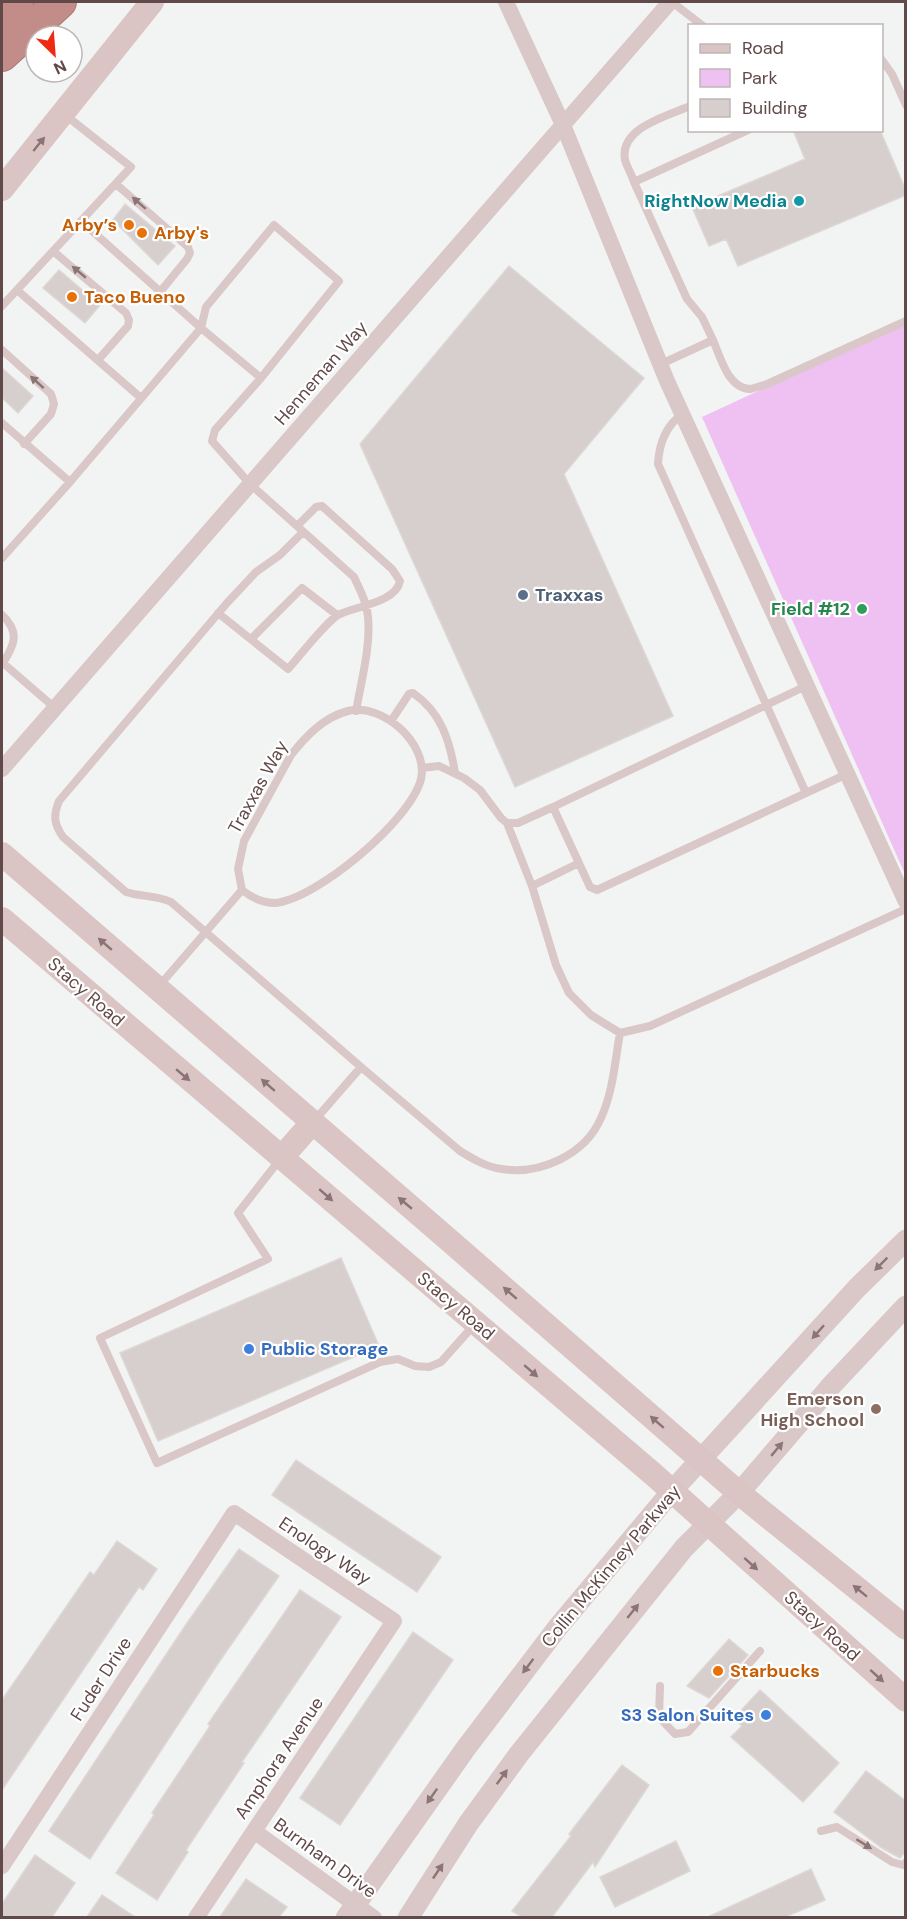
<svg xmlns="http://www.w3.org/2000/svg" width="907" height="1919" viewBox="0 0 907 1919" font-family="'DM Sans',sans-serif">
<style>
.green{fill:#efc0f2}
.building{fill:#d6cfcd;stroke:#ddd7d5;stroke-width:1.5}
.lines{fill:none;stroke-linecap:round;stroke-linejoin:round}
.motorway-casing{stroke:#ae7773;stroke-width:34}
.service{stroke:#dac8c8;stroke-width:8}
.minor{stroke:#dac8c8;stroke-width:16}
.tertiary{stroke:#dac8c8;stroke-width:21}
.secondary{stroke:#dbc5c4;stroke-width:24}
.motorway{stroke:#c28c88;stroke-width:32}
.oneway{fill:#8b7473}
.oneway2{fill:#8b7575}
.culture-dot{fill:#0f9aa8;stroke:#fff;stroke-width:2}
.food-dot{fill:#e8710a;stroke:#fff;stroke-width:2}
.service-dot{fill:#5c6f8a;stroke:#fff;stroke-width:2}
.leisure-dot{fill:#2e9e5b;stroke:#fff;stroke-width:2}
.shop-dot{fill:#3f7fe0;stroke:#fff;stroke-width:2}
.education-dot{fill:#8d6e63;stroke:#fff;stroke-width:2}
.labels{text-anchor:middle;dominant-baseline:central;stroke-width:4.5;stroke-linejoin:round;paint-order:stroke}
.culture-label{font-size:18px;font-weight:bold;fill:#0d838f;stroke:#fff;text-anchor:end}
.food-label{font-size:18px;font-weight:bold;fill:#c56008;stroke:#fff;text-anchor:start}
.street-label{font-size:18px;fill:#604948;stroke:#fff}
.service-label{font-size:18px;font-weight:bold;fill:#4e5e75;stroke:#fff;text-anchor:start}
.leisure-label{font-size:18px;font-weight:bold;fill:#27864d;stroke:#fff;text-anchor:end}
.shop-label{font-size:18px;font-weight:bold;fill:#366cbe;stroke:#fff;text-anchor:start}
.education-label{font-size:18px;font-weight:bold;fill:#785e54;stroke:#fff;text-anchor:end}
</style>
<rect width="100%" height="100%" fill="#f2f4f3"/>
<path class="green" d="M 905,323 L 905,874 L 702,417 Z"/>
<path class="building" d="M 793,130 L 880,130 L 906,191 L 906,195 L 738,266 L 726,239 L 709,246 L 692,207 L 805,159 Z
M 125,204 L 175,246 L 158,265 L 113,220 Z
M 509,266 L 644,378 L 564,474 L 673,716 L 515,787 L 360,444 Z
M 59,270 L 100,305 L 85,323 L 43,288 Z
M 2,368 L 33,396 L 18,413 L 2,398 Z
M 341,1258 L 379,1346 L 158,1441 L 120,1353 Z
M 296,1460 L 441,1557 L 417,1592 L 272,1495 Z
M 117,1541 L 157,1569 L 143,1590 L 139,1587 L 2,1790 L 2,1700 L 90,1572 L 94,1575 Z
M 239,1549 L 279,1576 L 219,1662 L 90,1859 L 49,1831 L 185,1626 Z
M 300,1590 L 341,1617 L 242,1762 L 244,1763 L 186,1850 L 188,1852 L 157,1900 L 116,1873 L 154,1815 L 152,1813 L 210,1726 L 208,1724 Z
M 413,1632 L 453,1660 L 340,1825 L 300,1798 Z
M 729,1639 L 748,1655 L 709,1698 L 687,1686 Z
M 760,1690 L 839,1763 L 803,1802 L 731,1737 L 742,1726 L 734,1718 Z
M 622,1765 L 649,1785 L 595,1867 L 593,1862 L 552,1917 L 522,1917 L 512,1911 L 571,1836 L 569,1834 Z
M 866,1771 L 906,1801 L 906,1851 L 900,1858 L 882,1848 L 834,1812 Z
M 676,1841 L 690,1871 L 615,1907 L 600,1877 Z
M 35,1855 L 75,1883 L 52,1917 L 2,1917 L 2,1904 Z
M 811,1869 L 825,1900 L 785,1917 L 708,1917 Z
M 246,1879 L 287,1907 L 279,1917 L 220,1917 Z
M 102,1895 L 135,1917 L 87,1917 Z"/>
<g class="lines">
<defs>
<path id="motorway" d="M 2,20 L 17,2
M 2,55 L 60,2"/>
</defs>
<use href="#motorway" class="motorway-casing"/>
<path class="service" d="M 672,2 L 703,26
M 882,60 L 892,74 L 906,105
M 64,114 L 131,167 L 81,221
M 634,182 C 632,175 627,167 625,160 C 619,128 667,116 690,106
M 116,184 L 188,247 L 190,253 L 187,259 L 160,292
M 274,225 L 339,281 L 261,378 L 201,328 L 206,307 Z
M 53,251 L 126,313 L 129,320 L 128,326 L 98,360
M 17,290 L 141,398
M 2,306 L 81,221 L 201,328 L 70,482
M 713,340 C 720,356 728,389 750,389 C 755,388 760,386 765,385 L 906,321
M 2,350 L 51,394 L 54,404 L 51,414 L 24,444
M 661,364 L 713,340 L 702,317 L 687,299 L 634,182 L 748,130
M 261,378 L 215,430 L 212,441 L 250,484 L 354,577 C 360,590 367,603 368,617 C 371,646 361,682 356,711
M 682,414 C 666,426 659,444 658,464 L 806,793
M 2,423 L 70,482 L 2,558
M 303,532 L 280,555 L 256,572 L 227,603 L 59,801 C 53,816 54,824 63,837 L 126,892 C 141,897 156,895 171,902 L 361,1067 L 314,1121
M 218,613 L 288,669 C 299,657 328,619 340,614 C 358,606 396,602 400,581 L 392,569 L 322,506 L 316,507 L 297,526
M 2,615 C 20,632 15,644 3,663
M 251,639 L 302,588 L 337,615
M 2,664 L 3,663 L 55,708
M 806,686 L 553,807 L 590,887 L 597,890 L 847,774
M 391,721 L 409,694 L 413,693 C 441,712 450,741 455,773
M 422,768 L 439,766 L 464,778 L 480,790 L 501,818 L 507,823 L 518,823 L 553,807
M 507,823 L 532,886 L 556,965 L 569,993 L 591,1015 L 620,1033
M 532,886 L 579,863
M 159,986 L 242,890 L 238,869 L 244,841 L 291,755 C 306,736 324,717 348,711 C 382,702 429,744 421,779 C 411,820 317,899 275,903 C 262,903 252,898 242,890
M 361,1067 L 460,1151 C 473,1159 486,1167 502,1169 C 540,1175 585,1155 601,1118 C 613,1092 615,1061 620,1033 L 650,1026 L 906,909
M 281,1158 L 238,1213 L 268,1259 L 100,1338 L 157,1463 L 380,1362 L 398,1359 L 415,1366 L 429,1367 L 441,1362 L 474,1325
M 660,1686 L 659,1717 L 675,1734 L 688,1732 L 760,1651
M 821,1831 L 837,1827 L 892,1862 L 903,1865 L 906,1862"/>
<path class="minor" d="M 506,2 L 563,125 L 667,381 L 906,902
M 2,769 L 670,2
M 254,1831 L 374,1918
M 2,1866 L 234,1513 L 394,1621 L 196,1918"/>
<path class="tertiary" d="M 346,1918 L 466,1748 L 558,1627 L 672,1491 L 857,1288 L 906,1240
M 408,1918 L 468,1824 L 519,1754 L 684,1548 L 739,1493 L 830,1387 L 906,1306"/>
<path class="secondary" d="M 2,189 L 152,2
M 2,854 L 450,1241 L 739,1493 L 906,1628
M 2,919 L 653,1474 L 906,1700
M 282,1157 L 312,1123"/>
<use href="#motorway" class="motorway"/>
</g>
<defs><path id="oneway-solid" d="M-6-.8H1V-3.2L6.5 0L1 3.2V.8H-6Z" transform="scale(1.5)"/></defs>
<g class="oneway">
<use href="#oneway-solid" transform="translate(39 144) rotate(-51)"/>
<use href="#oneway-solid" transform="translate(105 944) rotate(-139)"/>
<use href="#oneway-solid" transform="translate(183 1075) rotate(40)"/>
<use href="#oneway-solid" transform="translate(268 1085) rotate(-139)"/>
<use href="#oneway-solid" transform="translate(326 1195) rotate(41)"/>
<use href="#oneway-solid" transform="translate(405 1203) rotate(-140)"/>
<use href="#oneway-solid" transform="translate(510 1293) rotate(-139)"/>
<use href="#oneway-solid" transform="translate(531 1371) rotate(41)"/>
<use href="#oneway-solid" transform="translate(657 1422) rotate(-139)"/>
<use href="#oneway-solid" transform="translate(751 1564) rotate(42)"/>
<use href="#oneway-solid" transform="translate(860 1591) rotate(-141)"/>
<use href="#oneway-solid" transform="translate(877 1676) rotate(42)"/>
</g>
<g class="oneway2">
<use href="#oneway-solid" transform="translate(139 203) rotate(-139)"/>
<use href="#oneway-solid" transform="translate(79 272) rotate(-140)"/>
<use href="#oneway-solid" transform="translate(37 382) rotate(-138)"/>
<use href="#oneway-solid" transform="translate(881 1264) rotate(135)"/>
<use href="#oneway-solid" transform="translate(818 1332) rotate(132)"/>
<use href="#oneway-solid" transform="translate(777 1449) rotate(-50)"/>
<use href="#oneway-solid" transform="translate(633 1611) rotate(-51)"/>
<use href="#oneway-solid" transform="translate(528 1666) rotate(127)"/>
<use href="#oneway-solid" transform="translate(502 1777) rotate(-54)"/>
<use href="#oneway-solid" transform="translate(432 1796) rotate(125)"/>
<use href="#oneway-solid" transform="translate(864 1844) rotate(32)"/>
<use href="#oneway-solid" transform="translate(438 1871) rotate(-56)"/>
</g>
<circle class="culture-dot" cx="799" cy="201" r="6"/>
<g class="food-dot">
<circle cx="129" cy="225" r="6"/>
<circle cx="142" cy="233" r="6"/>
<circle cx="72" cy="297" r="6"/>
<circle cx="718" cy="1671" r="6"/>
</g>
<circle class="service-dot" cx="523" cy="595" r="6"/>
<circle class="leisure-dot" cx="862" cy="609" r="6"/>
<g class="shop-dot">
<circle cx="249" cy="1349" r="6"/>
<circle cx="766" cy="1715" r="6"/>
</g>
<circle class="education-dot" cx="876" cy="1409" r="6"/>
<g class="labels">
<g class="culture-label">
<text x="787" y="201">RightNow Media</text>
</g>
<g class="food-label">
<text x="117" y="225" text-anchor="end">Arby’s</text>
<text x="154" y="233">Arby's</text>
<text x="84" y="297">Taco Bueno</text>
<text x="730" y="1671">Starbucks</text>
</g>
<g class="street-label">
<text transform="translate(321 373) rotate(-49)">Henneman Way</text>
<text transform="translate(258 787) rotate(-61)">Traxxas Way</text>
<text transform="translate(86 992) rotate(41)">Stacy Road</text>
<text transform="translate(456 1306) rotate(40)">Stacy Road</text>
<text transform="translate(325 1551) rotate(34)">Enology Way</text>
<text transform="translate(611 1566) rotate(-50)">Collin McKinney Parkway</text>
<text transform="translate(822 1626) rotate(42)">Stacy Road</text>
<text transform="translate(101 1679) rotate(-57)">Fuder Drive</text>
<text transform="translate(279 1758) rotate(-56)">Amphora Avenue</text>
<text transform="translate(325 1858) rotate(36)">Burnham Drive</text>
</g>
<g class="service-label">
<text x="535" y="595">Traxxas</text>
</g>
<g class="leisure-label">
<text x="850" y="609">Field #12</text>
</g>
<g class="shop-label">
<text x="261" y="1349">Public Storage</text>
<text x="754" y="1715" text-anchor="end">S3 Salon Suites</text>
</g>
<g class="education-label">
<text x="864" y="1399">Emerson<tspan x="864" dy="21">High School</tspan></text>
</g>
</g>
<rect width="907" height="1919" fill="none" stroke="#604948" stroke-width="6"/>
<rect x="688" y="24" width="195" height="108" fill="#ffffff" stroke="#bfb6b6" stroke-width="1.5"/>
<rect x="700" y="44" width="30" height="9" fill="#dbc5c4" stroke="#bfb6b6" stroke-width="1.5"/>
<text x="742" y="54" font-size="18" fill="#604948">Road</text>
<rect x="700" y="69" width="30" height="18" fill="#efc0f2" stroke="#bfb6b6" stroke-width="1.5"/>
<text x="742" y="84" font-size="18" fill="#604948">Park</text>
<rect x="700" y="99" width="30" height="18" fill="#d6cfcd" stroke="#bfb6b6" stroke-width="1.5"/>
<text x="742" y="114" font-size="18" fill="#604948">Building</text>
<g transform="translate(54 54) rotate(155)"><circle r="28" fill="#ffffff" stroke="#bfb6b6" stroke-width="1.5"/>
<path d="M0-4.5L10 22L0 15L-10 22Z" fill="#ee2b12"/>
<text y="-9" font-size="16" font-weight="bold" text-anchor="middle" fill="#604948">N</text>
</g>
</svg>
